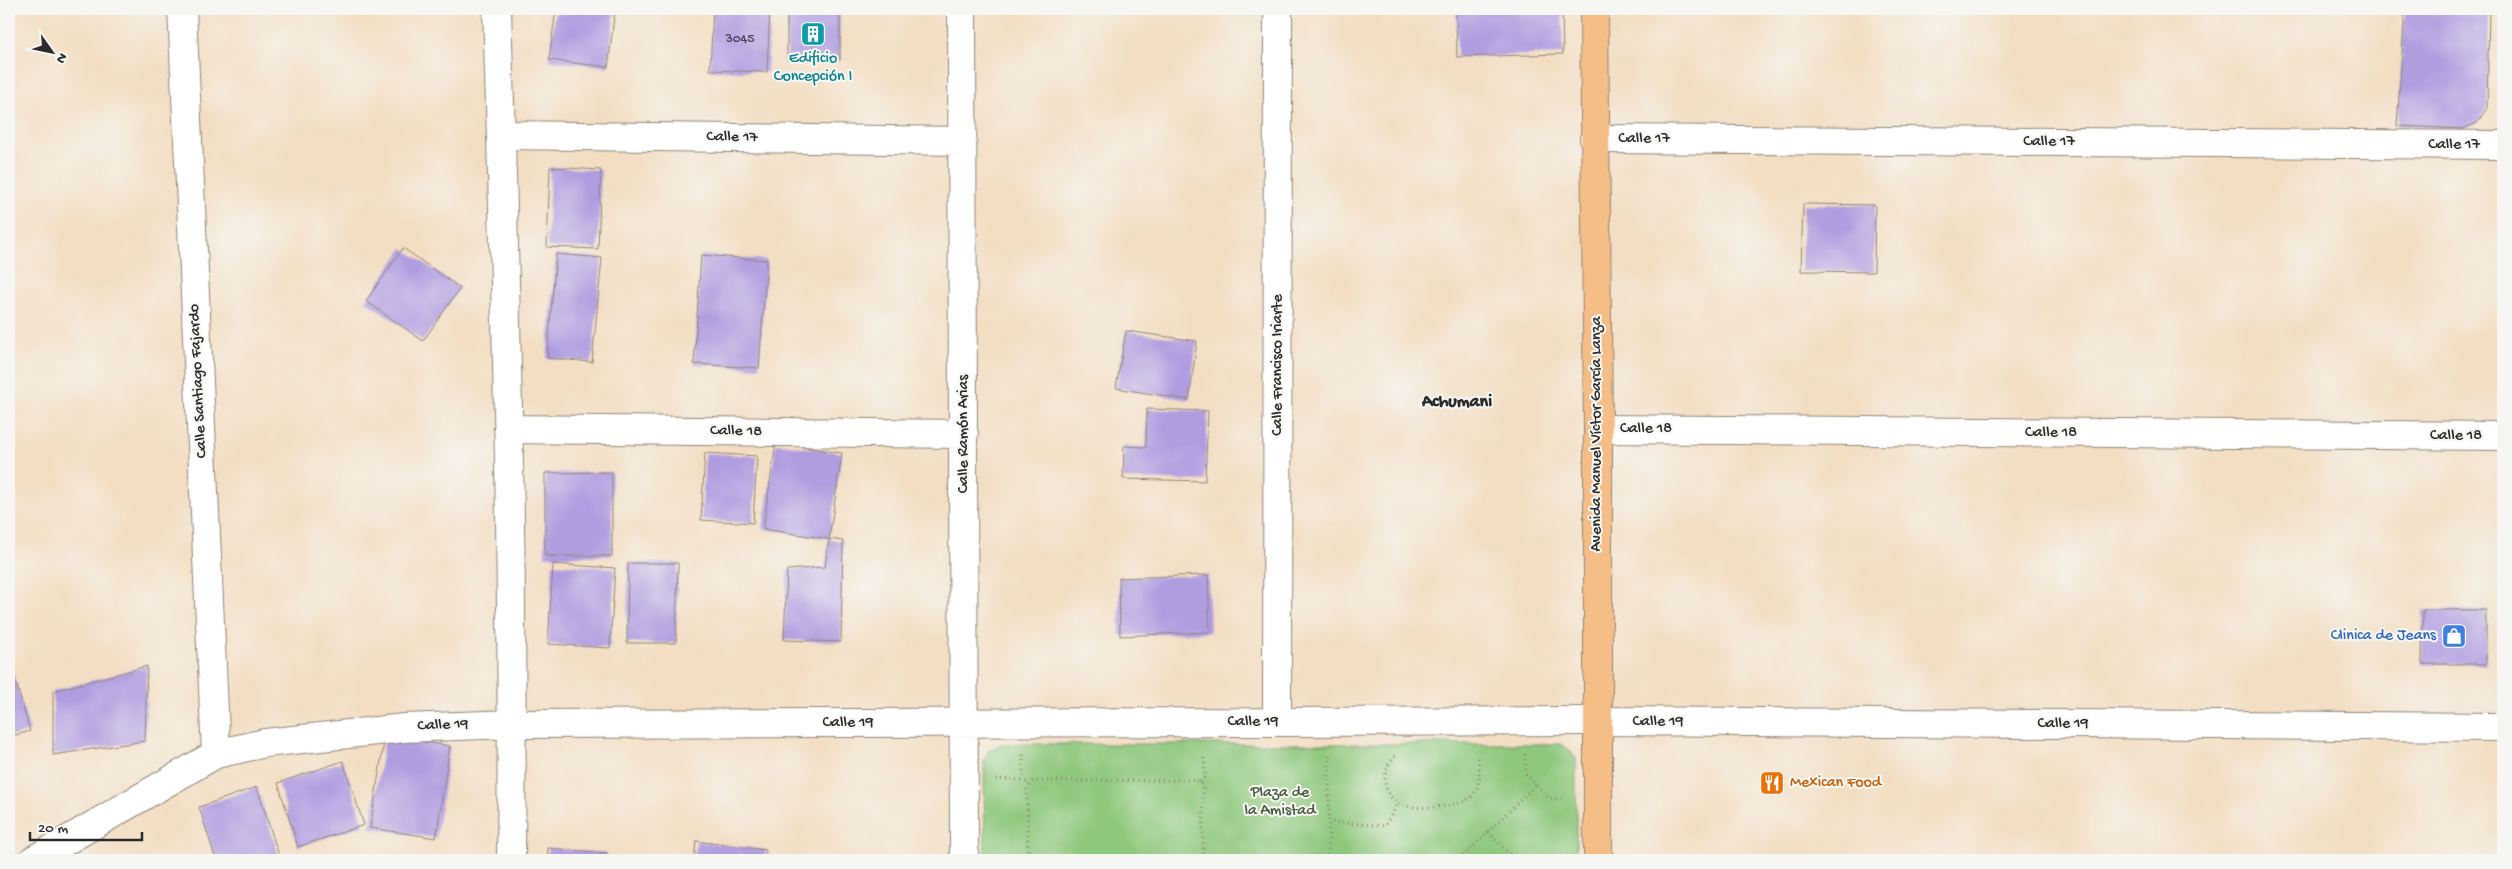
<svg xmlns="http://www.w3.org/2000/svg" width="2512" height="869" viewBox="0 0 2512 869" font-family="'Gochi Hand',sans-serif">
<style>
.park{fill:#8ec87c;stroke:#5c7a54}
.building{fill:#b09de0}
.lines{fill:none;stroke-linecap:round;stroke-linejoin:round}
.minor-casing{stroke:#8f8477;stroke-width:30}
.major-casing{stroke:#8f8477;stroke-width:30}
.path{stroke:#8f8477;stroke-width:3;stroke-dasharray:1 4;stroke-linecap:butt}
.minor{stroke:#fff;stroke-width:28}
.major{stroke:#f6be87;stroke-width:28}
.labels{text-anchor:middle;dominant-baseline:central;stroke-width:4;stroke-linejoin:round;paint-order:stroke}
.number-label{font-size:14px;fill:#4c4858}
.culture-label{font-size:16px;fill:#0d838f;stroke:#f6f6f2}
.street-label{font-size:16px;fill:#2b2b2b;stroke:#f6f6f2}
.shop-label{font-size:16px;fill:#366cbe;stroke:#f6f6f2;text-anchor:end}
.food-label{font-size:16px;fill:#c56008;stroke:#f6f6f2;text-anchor:start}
.park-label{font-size:16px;fill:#495a43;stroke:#f6f6f2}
.neighbourhood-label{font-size:18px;font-weight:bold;fill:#2b2b2b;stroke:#f6f6f2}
</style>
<rect width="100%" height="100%" fill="#f6f6f2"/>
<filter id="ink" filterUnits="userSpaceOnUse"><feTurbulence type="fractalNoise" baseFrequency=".02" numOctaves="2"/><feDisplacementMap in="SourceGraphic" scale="10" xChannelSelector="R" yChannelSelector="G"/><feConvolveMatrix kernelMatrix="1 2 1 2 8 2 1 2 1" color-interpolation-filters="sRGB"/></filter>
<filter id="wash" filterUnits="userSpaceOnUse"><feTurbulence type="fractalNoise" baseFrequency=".0096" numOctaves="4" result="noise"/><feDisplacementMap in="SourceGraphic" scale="20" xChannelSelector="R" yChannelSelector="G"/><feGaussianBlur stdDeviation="1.12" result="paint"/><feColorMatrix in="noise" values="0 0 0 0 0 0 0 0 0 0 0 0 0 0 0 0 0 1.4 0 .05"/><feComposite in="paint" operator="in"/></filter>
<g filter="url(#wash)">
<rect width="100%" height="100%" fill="#f3dec3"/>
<path class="park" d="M 1001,744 L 1560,744 L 1571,751 L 1576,759 L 1576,860 L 985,860 L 984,761 L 989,750 Z"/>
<g id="blocks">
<path class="building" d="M 556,9 L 615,9 L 608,67 L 549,60 Z
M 713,9 L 770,9 L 767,72 L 710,70 Z
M 787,9 L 840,9 L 840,60 L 787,60 Z
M 1456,9 L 1562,9 L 1563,54 L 1457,57 Z
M 2405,9 L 2489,9 L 2487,108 L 2477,123 L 2463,129 L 2397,126 Z
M 550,167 L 601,170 L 598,249 L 547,247 Z
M 1803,204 L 1875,205 L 1874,272 L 1801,271 Z
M 403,248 L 460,288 L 423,341 L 366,301 Z
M 556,254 L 602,258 L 592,362 L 547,358 Z
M 701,255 L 767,260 L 759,368 L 694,364 Z
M 1126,331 L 1197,341 L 1189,400 L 1116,388 Z
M 1147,409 L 1208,411 L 1205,481 L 1123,479 L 1124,446 L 1146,447 Z
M 776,443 L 842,453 L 829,539 L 763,529 Z
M 705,453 L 757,456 L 753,523 L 701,520 Z
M 612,472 L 612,556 L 545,556 L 545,473 Z
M 829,539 L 843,541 L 841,642 L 784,640 L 787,570 L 825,567 Z
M 628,563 L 678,563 L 676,643 L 627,643 Z
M 553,564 L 615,568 L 610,648 L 548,644 Z
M 1208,575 L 1210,632 L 1120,636 L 1119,578 Z
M 2423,610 L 2486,610 L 2486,664 L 2422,664 Z
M 11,666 L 30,731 L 9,737 L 9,667 Z
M 147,666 L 145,741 L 53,755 L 53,691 Z
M 385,736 L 450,746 L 436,838 L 370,828 Z
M 343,761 L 364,825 L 298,847 L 278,783 Z
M 257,787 L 280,859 L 216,860 L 199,807 Z
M 696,841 L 766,850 L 765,860 L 694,860 Z
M 548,848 L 607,853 L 606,860 L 547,860 Z"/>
</g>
</g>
<g filter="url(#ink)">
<use href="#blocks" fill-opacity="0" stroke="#8f8477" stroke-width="1"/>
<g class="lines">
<defs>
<path id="minor" d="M 182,9 L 216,754
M 497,9 C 506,292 514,576 511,860
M 962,9 L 964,860
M 501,135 L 962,141
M 1594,139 L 2503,145
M 508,429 L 964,434
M 1598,429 L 2503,436
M 1277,722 L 1278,9
M 33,860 L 216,754 L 265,743 L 404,728 L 512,724 L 1598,721 L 2503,727"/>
<path id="major" d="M 1594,9 L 1598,429 L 1598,860"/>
</defs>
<use href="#minor" class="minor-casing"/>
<use href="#major" class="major-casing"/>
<path class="path" d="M 1525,754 L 1526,774 L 1549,798 L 1564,799
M 1023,755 L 1023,780
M 1329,755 L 1329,822 L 1385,826 L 1398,803
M 1395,756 C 1388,764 1385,770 1385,780 C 1385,790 1390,798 1398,803 C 1411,811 1463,808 1473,795 C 1482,784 1479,768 1478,754
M 996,779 L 1023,780 L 1029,784
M 1200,782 L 1205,777 L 1204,755
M 1488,832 L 1536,784
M 1028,860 L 1027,789 L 1033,781 L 1195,780 L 1200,782 L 1203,787 L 1203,860
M 1328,860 L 1329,822
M 1460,860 L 1488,832 L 1515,860"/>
<use href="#minor" class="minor"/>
<use href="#major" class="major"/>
</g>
</g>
<defs>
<symbol id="building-square" viewBox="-11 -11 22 22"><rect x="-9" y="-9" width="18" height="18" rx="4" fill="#0f9aa8" stroke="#f6f6f2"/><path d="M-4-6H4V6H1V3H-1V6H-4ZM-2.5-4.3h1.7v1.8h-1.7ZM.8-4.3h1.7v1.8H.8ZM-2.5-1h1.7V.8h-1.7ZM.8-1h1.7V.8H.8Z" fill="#fff"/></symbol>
<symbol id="shop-square" viewBox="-11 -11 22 22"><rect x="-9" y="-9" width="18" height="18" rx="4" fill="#3f7fe0" stroke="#f6f6f2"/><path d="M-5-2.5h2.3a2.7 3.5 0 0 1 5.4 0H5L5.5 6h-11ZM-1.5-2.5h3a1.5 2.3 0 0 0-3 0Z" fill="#fff"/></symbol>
<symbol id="restaurant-square" viewBox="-11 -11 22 22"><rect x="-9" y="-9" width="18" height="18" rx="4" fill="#e8710a" stroke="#f6f6f2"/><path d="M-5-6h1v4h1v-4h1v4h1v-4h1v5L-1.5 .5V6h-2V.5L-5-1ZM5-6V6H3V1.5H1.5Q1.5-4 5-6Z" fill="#fff"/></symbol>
</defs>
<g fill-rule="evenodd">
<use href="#building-square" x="799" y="20" width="28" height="28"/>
<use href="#shop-square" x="2440" y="622" width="28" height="28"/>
<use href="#restaurant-square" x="1758" y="769" width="28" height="28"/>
</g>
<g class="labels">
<g class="number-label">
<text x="740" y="39">3045</text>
</g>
<g class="culture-label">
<text x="813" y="59">Edificio<tspan x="813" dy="18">Concepción I</tspan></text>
</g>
<g class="street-label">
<text transform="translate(732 138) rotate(1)">Calle 17</text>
<text x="1644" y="139">Calle 17</text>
<text x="2049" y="142">Calle 17</text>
<text x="2454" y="145">Calle 17</text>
<text transform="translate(1278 365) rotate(-90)">Calle Francisco Iriarte</text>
<text transform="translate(199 381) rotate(-93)">Calle Santiago Fajardo</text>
<text x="1646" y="429">Calle 18</text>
<text transform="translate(736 432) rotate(1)">Calle 18</text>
<text x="2051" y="433">Calle 18</text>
<text transform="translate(964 434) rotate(-90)">Calle Ramón Arias</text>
<text transform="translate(1597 434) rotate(-90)">Avenida Manuel Víctor García Lanza</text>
<text x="2456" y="436">Calle 18</text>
<text x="1253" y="722">Calle 19</text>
<text x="1658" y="722">Calle 19</text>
<text x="848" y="723">Calle 19</text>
<text x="2063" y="724">Calle 19</text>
<text transform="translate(443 726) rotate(-2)">Calle 19</text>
</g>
<g class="shop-label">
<text x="2436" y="636">Clinica de Jeans</text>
</g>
<g class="food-label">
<text x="1790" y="783">Mexican Food</text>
</g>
<g class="park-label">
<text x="1280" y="793">Plaza de<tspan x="1280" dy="18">la Amistad</tspan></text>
</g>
<g class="neighbourhood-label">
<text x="1457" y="402">Achumani</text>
</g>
</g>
<rect width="2512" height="869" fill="none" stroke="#f6f6f2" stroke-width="30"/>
<g transform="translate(52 52) rotate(123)" stroke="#f6f6f2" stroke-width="4" paint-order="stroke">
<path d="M0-4L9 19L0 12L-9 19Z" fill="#2b2b2b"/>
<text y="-8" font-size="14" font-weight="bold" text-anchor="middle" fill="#2b2b2b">N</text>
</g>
<path d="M30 832v8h112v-8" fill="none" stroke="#2b2b2b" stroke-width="2.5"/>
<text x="38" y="832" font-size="15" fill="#2b2b2b" stroke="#f6f6f2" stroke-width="4" paint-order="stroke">20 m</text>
</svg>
